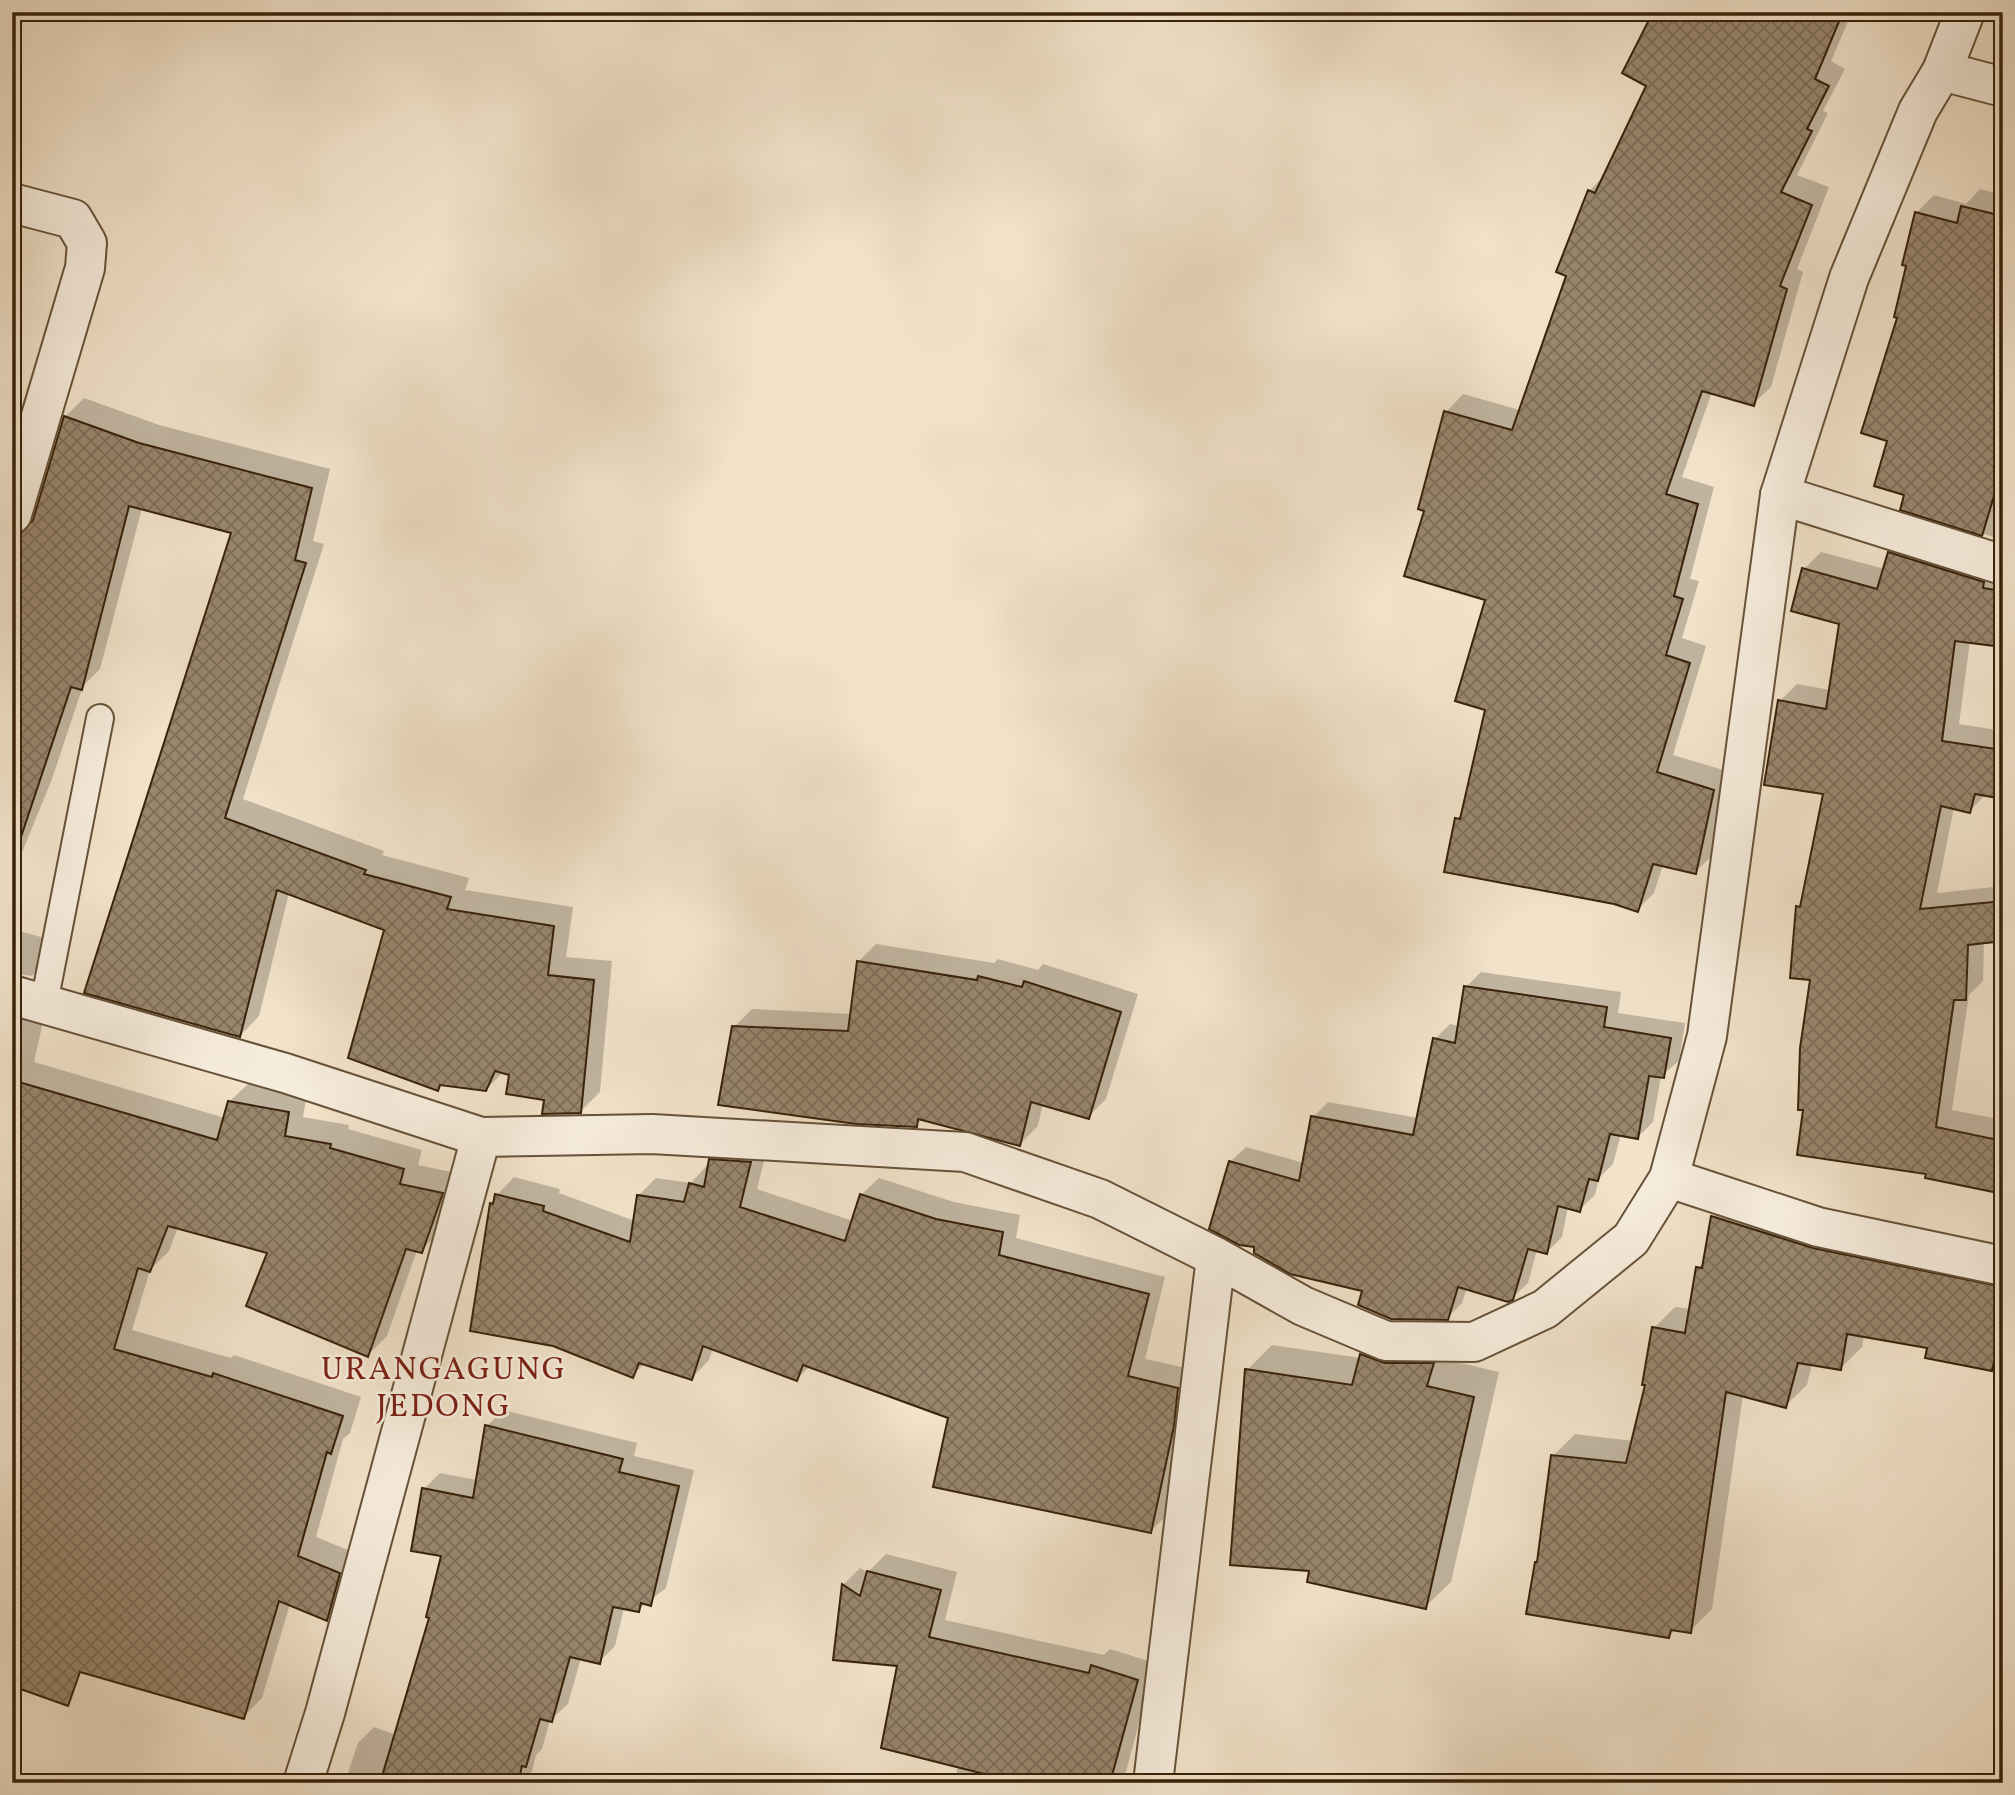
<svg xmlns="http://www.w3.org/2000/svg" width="2015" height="1795" viewBox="0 0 2015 1795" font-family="Vollkorn,serif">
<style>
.shadow{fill:#0003}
.building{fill:url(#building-cross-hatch);stroke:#382209;stroke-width:2}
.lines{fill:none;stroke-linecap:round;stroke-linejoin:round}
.service-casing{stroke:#665239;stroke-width:30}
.minor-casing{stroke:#665239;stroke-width:42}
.tertiary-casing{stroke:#665239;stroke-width:42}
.service{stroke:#f6ecdc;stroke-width:26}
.minor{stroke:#f6ecdc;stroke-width:38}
.tertiary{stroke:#f6ecdc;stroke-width:38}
.labels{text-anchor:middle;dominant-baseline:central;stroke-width:5;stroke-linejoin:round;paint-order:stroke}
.quarter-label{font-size:32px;letter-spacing:2px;fill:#7a1f14;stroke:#f6ecdc}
</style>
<defs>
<pattern id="building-cross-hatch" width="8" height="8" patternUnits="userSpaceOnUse" patternTransform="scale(1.75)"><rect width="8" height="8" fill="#98866d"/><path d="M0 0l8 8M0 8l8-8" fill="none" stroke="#7d6d58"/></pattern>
</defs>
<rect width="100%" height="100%" fill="#f1e2c9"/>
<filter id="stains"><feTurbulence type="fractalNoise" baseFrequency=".00286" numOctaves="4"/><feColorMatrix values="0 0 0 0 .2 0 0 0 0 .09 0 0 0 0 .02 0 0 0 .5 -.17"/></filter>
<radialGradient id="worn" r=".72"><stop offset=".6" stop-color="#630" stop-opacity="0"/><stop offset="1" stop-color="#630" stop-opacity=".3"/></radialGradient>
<path class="shadow" d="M 1662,12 L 1852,12 L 1831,61 L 1845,69 L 1823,111 L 1828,113 L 1797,175 L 1829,187 L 1797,269 L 1803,272 L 1771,387 L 1753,404 L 1712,392 L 1682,477 L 1714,487 L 1690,579 L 1699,581 L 1682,638 L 1706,646 L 1673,755 L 1730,772 L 1713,855 L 1695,872 L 1663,865 L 1654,893 L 1637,910 L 1457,819 L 1463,812 L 1487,709 L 1487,599 L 1426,510 L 1446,412 L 1463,394 L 1520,410 L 1568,275 L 1589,191 L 1606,174 L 1649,85 Z
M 1980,189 L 2003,195 L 2003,540 L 1902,508 L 1906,493 L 1890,440 L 1899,316 L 1916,213 L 1934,195 L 1966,204 Z
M 84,398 L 159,425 L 330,469 L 313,541 L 324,544 L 243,799 L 384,851 L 382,855 L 469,878 L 465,890 L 573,907 L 566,957 L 612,961 L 600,1092 L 580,1112 L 545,1098 L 504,1071 L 486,1090 L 443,1083 L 437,1089 L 386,929 L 289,893 L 259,1016 L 240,1036 L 86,992 L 233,531 L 142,508 L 100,669 L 83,686 L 52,779 L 12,877 L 12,683 L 35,521 L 65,417 Z
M 1907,535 L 2003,565 L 2003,645 L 1970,641 L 1959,724 L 2003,731 L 2003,797 L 1986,794 L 1970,811 L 1954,807 L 1937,893 L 2003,886 L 2003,940 L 1984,941 L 1983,981 L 1969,995 L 1952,1110 L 2003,1120 L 2003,1193 L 1928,1172 L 1805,1108 L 1812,979 L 1798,907 L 1803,902 L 1825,792 L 1780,701 L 1797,684 L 1831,690 L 1841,622 L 1804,569 L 1821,552 L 1885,569 L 1889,553 Z
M 12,879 L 18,881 L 12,905 Z
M 12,929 L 55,941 L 51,957 L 32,976 L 12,973 Z
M 876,944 L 994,963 L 998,959 L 1038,970 L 1043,964 L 1138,994 L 1106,1099 L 1088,1117 L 1043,1103 L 1038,1126 L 1020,1144 L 923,1118 L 916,1126 L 734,1027 L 752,1009 L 852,1014 L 858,962 Z
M 1481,972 L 1621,992 L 1618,1013 L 1685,1023 L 1679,1061 L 1661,1076 L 1653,1122 L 1638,1137 L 1621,1134 L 1613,1164 L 1599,1178 L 1595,1195 L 1579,1210 L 1568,1207 L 1562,1237 L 1547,1252 L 1537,1250 L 1528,1283 L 1512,1298 L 1467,1288 L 1462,1303 L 1447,1318 L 1364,1290 L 1230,1162 L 1246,1147 L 1304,1163 L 1313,1117 L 1328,1102 L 1418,1118 L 1435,1039 L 1450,1024 L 1460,1026 L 1466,987 Z
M 12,986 L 47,1004 L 34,1062 L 225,1118 L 229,1102 L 249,1083 L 307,1093 L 303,1117 L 349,1125 L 348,1129 L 422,1150 L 418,1165 L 461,1174 L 440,1231 L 421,1251 L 417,1250 L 387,1336 L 368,1355 L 269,1252 L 178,1227 L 169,1251 L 150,1270 L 132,1330 L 231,1358 L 234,1355 L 361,1397 L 350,1433 L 343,1439 L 316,1537 L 358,1554 L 346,1600 L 327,1619 L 290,1604 L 262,1698 L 243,1717 L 12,1500 Z
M 728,1142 L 768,1145 L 757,1189 L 853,1221 L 861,1195 L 879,1178 L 954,1202 L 1020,1215 L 1016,1238 L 1165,1277 L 1145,1359 L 1195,1370 L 1168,1514 L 1151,1531 L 950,1417 L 810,1366 L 797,1379 L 713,1348 L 709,1360 L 692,1378 L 645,1363 L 632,1376 L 554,1344 L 491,1204 L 497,1195 L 514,1177 L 560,1189 L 559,1193 L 635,1221 L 639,1195 L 656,1178 L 691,1183 Z
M 1734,1195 L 2003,1263 L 2003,1357 L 1991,1369 L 1929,1347 L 1864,1335 L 1862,1347 L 1841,1368 L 1812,1364 L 1807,1385 L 1785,1406 L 1743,1395 L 1712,1609 L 1690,1631 L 1676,1629 L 1669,1636 L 1536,1563 L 1540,1559 L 1553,1456 L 1575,1434 L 1633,1441 L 1647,1384 L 1654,1328 L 1675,1307 L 1691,1309 L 1698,1268 L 1705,1261 L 1713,1217 Z
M 1386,1329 L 1452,1361 L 1499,1372 L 1451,1582 L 1425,1607 L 1312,1570 L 1247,1370 L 1272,1345 L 1361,1358 Z
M 503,1410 L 637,1443 L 634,1456 L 694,1470 L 666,1588 L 638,1610 L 624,1608 L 615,1646 L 599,1662 L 581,1658 L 568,1704 L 550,1720 L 542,1749 L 536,1755 L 529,1783 L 345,1782 L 358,1743 L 374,1727 L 396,1735 L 431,1616 L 443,1554 L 424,1489 L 440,1473 L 477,1480 L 487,1426 Z
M 886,1554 L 957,1572 L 945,1620 L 1104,1655 L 1110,1649 L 1155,1663 L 1123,1783 L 955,1783 L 958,1765 L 900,1665 L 843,1585 L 860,1568 L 868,1572 Z
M 12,1693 L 22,1694 L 12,1772 Z"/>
<path class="building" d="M 1653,12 L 1843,12 L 1815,79 L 1829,86 L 1807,129 L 1812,131 L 1781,192 L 1812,205 L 1780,286 L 1787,289 L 1754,406 L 1702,391 L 1666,494 L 1698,504 L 1674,596 L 1683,599 L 1666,655 L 1690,663 L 1657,772 L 1714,790 L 1696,874 L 1653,864 L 1638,912 L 1614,904 L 1444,872 L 1455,818 L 1460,819 L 1485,710 L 1455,701 L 1485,600 L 1404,576 L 1424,511 L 1418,509 L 1444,411 L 1512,430 L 1566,276 L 1556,272 L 1588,190 L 1595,193 L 1646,86 L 1622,73 Z
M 1961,206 L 2003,216 L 2003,466 L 1982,536 L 1900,510 L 1904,495 L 1874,486 L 1887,441 L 1861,433 L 1897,318 L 1894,317 L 1906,266 L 1902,265 L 1915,212 L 1957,223 Z
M 64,416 L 139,443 L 312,488 L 295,560 L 306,563 L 225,818 L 366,870 L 364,874 L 451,897 L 447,909 L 554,926 L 548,975 L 594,980 L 581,1113 L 542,1114 L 544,1100 L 506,1094 L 509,1075 L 495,1071 L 486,1091 L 440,1085 L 438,1091 L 348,1058 L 384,930 L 277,890 L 240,1037 L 84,993 L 231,533 L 129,506 L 82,690 L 71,687 L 20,840 L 12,839 L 12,565 L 21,533 L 33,520 Z
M 1888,552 L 1984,582 L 1983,588 L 2003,591 L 2003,647 L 1955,641 L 1942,741 L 2003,750 L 2003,799 L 1975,794 L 1970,813 L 1941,806 L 1920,909 L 2003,901 L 2003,941 L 1968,945 L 1966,1000 L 1954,1000 L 1936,1127 L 2003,1141 L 2003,1194 L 1925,1178 L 1926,1174 L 1797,1155 L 1803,1110 L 1798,1110 L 1800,1048 L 1810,980 L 1790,978 L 1796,906 L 1800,907 L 1823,794 L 1764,785 L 1778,700 L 1826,709 L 1839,624 L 1791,611 L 1802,568 L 1877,589 Z
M 857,961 L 977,980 L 978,976 L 1022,987 L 1024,981 L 1121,1012 L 1089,1119 L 1031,1102 L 1020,1146 L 918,1119 L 917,1127 L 856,1124 L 718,1105 L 732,1026 L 848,1031 Z
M 1464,986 L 1607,1007 L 1604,1027 L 1671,1038 L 1664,1078 L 1649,1076 L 1638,1139 L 1610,1134 L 1598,1181 L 1589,1179 L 1580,1212 L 1558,1206 L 1547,1254 L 1528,1249 L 1513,1300 L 1508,1302 L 1458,1287 L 1448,1320 L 1391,1319 L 1358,1305 L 1362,1291 L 1290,1274 L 1254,1253 L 1254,1247 L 1239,1245 L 1209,1229 L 1229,1161 L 1299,1181 L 1311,1116 L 1413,1135 L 1433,1038 L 1455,1043 Z
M 12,1080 L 217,1140 L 228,1101 L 289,1112 L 285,1136 L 331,1144 L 330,1148 L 404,1169 L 400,1184 L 443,1193 L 422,1253 L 406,1249 L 368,1357 L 246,1306 L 267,1253 L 168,1226 L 150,1272 L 138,1268 L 114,1349 L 212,1377 L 213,1373 L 343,1416 L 331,1454 L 327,1452 L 298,1556 L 340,1573 L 327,1621 L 279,1601 L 244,1719 L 80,1672 L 68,1706 L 12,1686 Z
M 709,1159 L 751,1162 L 740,1207 L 845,1241 L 860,1194 L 936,1219 L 1003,1232 L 999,1255 L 1149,1294 L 1128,1376 L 1178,1388 L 1174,1426 L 1151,1533 L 933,1487 L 948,1418 L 803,1365 L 797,1381 L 703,1346 L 692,1380 L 639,1363 L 633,1378 L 553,1346 L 470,1331 L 490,1203 L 493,1204 L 495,1194 L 544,1206 L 543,1211 L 630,1242 L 637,1195 L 684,1202 L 689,1183 L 704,1187 Z
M 1711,1216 L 1813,1248 L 2003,1287 L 2003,1317 L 1992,1371 L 1925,1358 L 1927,1348 L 1847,1334 L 1841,1370 L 1798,1363 L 1786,1408 L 1726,1392 L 1691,1633 L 1671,1630 L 1669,1638 L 1526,1614 L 1535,1562 L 1537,1562 L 1551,1455 L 1626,1463 L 1645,1385 L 1642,1385 L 1652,1327 L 1685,1333 L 1696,1267 L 1702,1268 Z
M 1360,1354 L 1385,1363 L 1434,1363 L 1427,1386 L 1474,1397 L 1426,1609 L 1307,1582 L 1309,1571 L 1230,1565 L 1245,1369 L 1352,1385 Z
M 485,1425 L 623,1459 L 619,1472 L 679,1486 L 651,1606 L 641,1603 L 639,1612 L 613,1607 L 600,1664 L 570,1657 L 552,1722 L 540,1719 L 526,1767 L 522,1766 L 518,1783 L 380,1783 L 429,1618 L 426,1617 L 441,1556 L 411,1551 L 422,1488 L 473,1498 Z
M 867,1571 L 941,1590 L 929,1637 L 1089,1673 L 1091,1665 L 1138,1680 L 1110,1783 L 1020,1783 L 881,1748 L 897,1666 L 833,1660 L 842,1584 L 860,1596 Z"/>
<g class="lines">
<defs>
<path id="service" d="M 44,1003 L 100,718"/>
<path id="minor" d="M 1942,71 L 2003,87
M 12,203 L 73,219 L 87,243 L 85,268 L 12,514
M 1780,495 L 2003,565
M 1669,1178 L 1818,1227 L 2003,1266
M 303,1783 L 325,1713 L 481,1137"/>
<path id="tertiary" d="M 12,995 L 285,1073 L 481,1137 L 652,1134 L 965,1152 L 1100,1199 L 1216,1257 L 1303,1306 L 1386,1341 L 1474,1342 L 1545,1309 L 1631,1239 L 1669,1178 L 1707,1036 L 1780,495 L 1849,278 L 1918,111 L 1942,71 L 1965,12
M 1153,1783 L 1216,1257"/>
</defs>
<use href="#service" class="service-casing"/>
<use href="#minor" class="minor-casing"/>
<use href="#tertiary" class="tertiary-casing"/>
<use href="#service" class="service"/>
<use href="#minor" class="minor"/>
<use href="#tertiary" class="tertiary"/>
</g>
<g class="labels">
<g class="quarter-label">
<text x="444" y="1371">URANGAGUNG<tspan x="444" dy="37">JEDONG</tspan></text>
</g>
</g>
<rect width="2015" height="1795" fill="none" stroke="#f1e2c9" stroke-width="42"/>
<rect x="14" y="14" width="1987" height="1767" fill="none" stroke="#382209" stroke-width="3.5"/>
<rect x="21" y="21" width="1973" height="1753" fill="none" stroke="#382209" stroke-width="2"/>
<rect width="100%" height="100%" filter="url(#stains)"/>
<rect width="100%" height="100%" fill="url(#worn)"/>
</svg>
